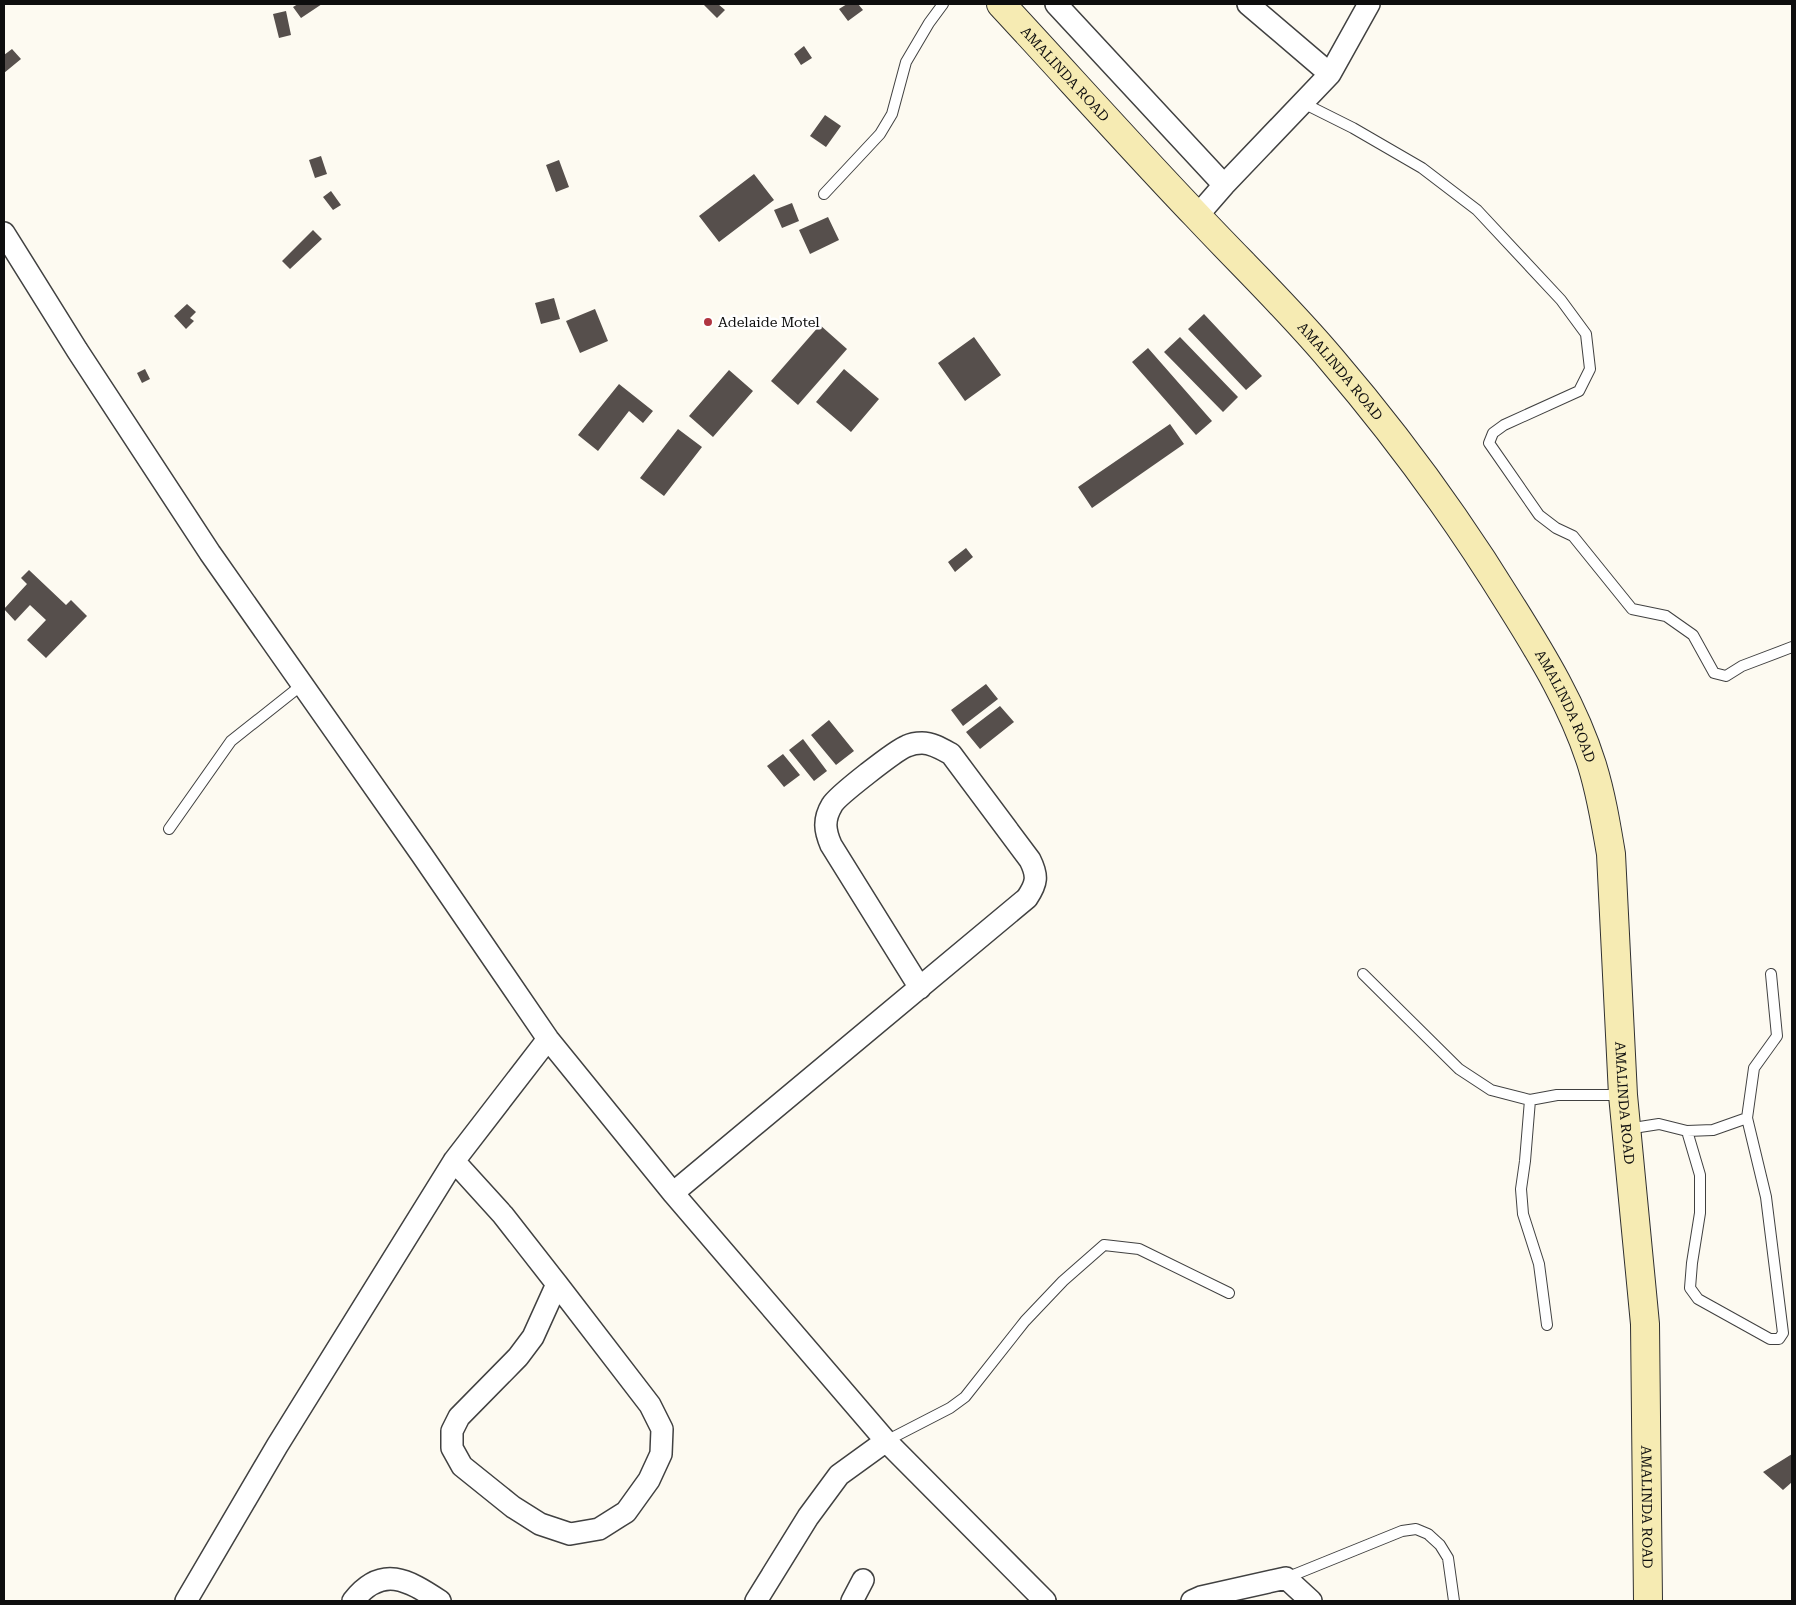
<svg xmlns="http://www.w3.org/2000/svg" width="1796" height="1605" viewBox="0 0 1796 1605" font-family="'Roboto Serif',serif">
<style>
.building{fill:#564f4c}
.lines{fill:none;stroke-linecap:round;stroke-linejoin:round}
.lane-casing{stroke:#414141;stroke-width:12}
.street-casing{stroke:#414141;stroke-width:24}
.secondary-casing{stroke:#303030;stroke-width:30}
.lane{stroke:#fff;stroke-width:10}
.street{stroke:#fff;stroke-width:21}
.secondary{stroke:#f6ebb3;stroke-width:28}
.poi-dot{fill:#b03541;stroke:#fff;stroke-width:2}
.labels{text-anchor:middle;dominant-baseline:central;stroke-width:5;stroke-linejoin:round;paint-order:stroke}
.street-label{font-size:14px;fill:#0e0e0e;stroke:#fff}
.poi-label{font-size:14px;fill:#0e0e0e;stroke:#fff;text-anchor:start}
</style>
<rect width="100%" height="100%" fill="#fdfaf1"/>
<path class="building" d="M 298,4 L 322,4 L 301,18 L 293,7 Z
M 705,4 L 718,4 L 725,10 L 717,18 L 704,5 Z
M 847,4 L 858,4 L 863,10 L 848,21 L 839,9 Z
M 286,11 L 291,35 L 279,38 L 273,14 Z
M 804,46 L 812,58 L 801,65 L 794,54 Z
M 12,49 L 21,59 L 4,73 L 4,55 Z
M 825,115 L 841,126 L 826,147 L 810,136 Z
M 321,156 L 327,174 L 315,178 L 309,160 Z
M 559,160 L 569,187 L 556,192 L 546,165 Z
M 754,174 L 774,200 L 719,242 L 699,216 Z
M 331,191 L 341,205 L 333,210 L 323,197 Z
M 792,203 L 799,221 L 782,228 L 774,210 Z
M 828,217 L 839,240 L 810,254 L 799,230 Z
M 313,230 L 322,239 L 290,269 L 282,261 Z
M 554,298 L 560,319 L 541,324 L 535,303 Z
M 187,304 L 196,312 L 190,318 L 194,321 L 186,329 L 174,316 Z
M 595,309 L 608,341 L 580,353 L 566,321 Z
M 1204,314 L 1262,376 L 1246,390 L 1188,329 Z
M 820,325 L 847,349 L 798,405 L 771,381 Z
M 974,337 L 1001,375 L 965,401 L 938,363 Z
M 1180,337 L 1238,397 L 1223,412 L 1164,352 Z
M 1148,348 L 1212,421 L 1196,435 L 1132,362 Z
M 145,369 L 150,379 L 142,383 L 137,373 Z
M 844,369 L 879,399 L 851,432 L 816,402 Z
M 729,370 L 753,391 L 713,437 L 689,416 Z
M 619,384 L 653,411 L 643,423 L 629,411 L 598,451 L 578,435 Z
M 1170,424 L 1184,444 L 1092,508 L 1078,487 Z
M 678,429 L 702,447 L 664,496 L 640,478 Z
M 966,548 L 973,557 L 955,572 L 948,562 Z
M 29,570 L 66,605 L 71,600 L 87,616 L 46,658 L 27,640 L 46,620 L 30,605 L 15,621 L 4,609 L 27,584 L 21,578 Z
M 986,684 L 998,699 L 963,726 L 951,710 Z
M 1000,706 L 1014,722 L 980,749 L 966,732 Z
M 829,720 L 854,751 L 836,765 L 811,735 Z
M 803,739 L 827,771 L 814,781 L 789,750 Z
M 783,754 L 800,775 L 784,787 L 767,766 Z
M 1792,1454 L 1792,1482 L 1783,1490 L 1763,1472 Z"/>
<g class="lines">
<defs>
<path id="lane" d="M 1303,103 L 1353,128 L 1422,168 L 1477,210 L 1561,300 L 1586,334 L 1590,369 L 1579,391 L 1504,425 L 1493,433 L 1489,443 L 1539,515 L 1556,528 L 1573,536 L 1632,609 L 1666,616 L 1693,635 L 1714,673 L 1726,676 L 1742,666 L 1792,647
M 824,194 L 880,134 L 892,114 L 906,62 L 929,23 L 943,4
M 169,829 L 231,741 L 303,684
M 1363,974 L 1459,1069 L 1491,1090 L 1530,1100 L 1557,1095 L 1622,1095
M 1530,1100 L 1525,1161 L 1521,1189 L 1523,1214 L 1539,1264 L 1547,1325
M 1747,1118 L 1754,1068 L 1777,1036 L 1771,974
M 1627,1129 L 1659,1124 L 1687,1131 L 1713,1130 L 1747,1118 L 1766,1197 L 1783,1333 L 1779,1339 L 1770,1339 L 1698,1299 L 1690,1288 L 1692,1263 L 1700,1213 L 1700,1175 L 1687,1131
M 886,1441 L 950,1408 L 965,1397 L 1025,1321 L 1063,1281 L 1104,1245 L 1139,1249 L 1229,1293
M 1286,1578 L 1402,1531 L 1416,1529 L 1428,1534 L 1440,1545 L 1448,1558 L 1454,1601"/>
<path id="street" d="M 1056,4 L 1224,185
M 1248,4 L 1330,74
M 1197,216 L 1224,185 L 1330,74 L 1369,4
M 4,233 L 77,350 L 210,553 L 422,855 L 548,1039 L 673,1193 L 886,1441 L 1045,1601
M 454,1161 L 503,1215 L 557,1284 L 650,1405 L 662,1429 L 661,1454 L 649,1480 L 626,1512 L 599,1529 L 570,1534 L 540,1524 L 513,1507 L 462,1466 L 452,1448 L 452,1431 L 459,1417 L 518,1357 L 533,1337 L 557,1284
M 673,1193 L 1027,898 C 1037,883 1038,876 1030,860 L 951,754 C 942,749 932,743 922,743 C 918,743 911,744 907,746 C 896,750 837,796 832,805 C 823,820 825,831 831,845 L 920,988
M 186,1601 L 277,1446 L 454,1161 L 548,1039
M 353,1601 C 382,1564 408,1580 440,1601
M 756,1601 L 808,1517 L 839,1475 L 886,1441
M 852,1601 L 863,1580
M 1192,1601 L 1201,1597 L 1286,1578 L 1311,1601"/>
<g id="secondary">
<path id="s1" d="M 1001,4 C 1066,74 1130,146 1196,215 C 1241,263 1289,309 1331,359 C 1397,436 1457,518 1510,604 C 1542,655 1574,707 1592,765 C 1601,794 1606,824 1611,854 L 1623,1095 L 1645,1324 L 1648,1601"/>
</g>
</defs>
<use href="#lane" class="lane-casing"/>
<use href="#street" class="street-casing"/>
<use href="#secondary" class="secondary-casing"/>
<use href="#lane" class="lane"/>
<use href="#street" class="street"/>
<use href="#secondary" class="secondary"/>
</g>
<circle class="poi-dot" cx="708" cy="322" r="5"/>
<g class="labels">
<g class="street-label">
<text stroke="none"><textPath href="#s1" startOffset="95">AMALINDA ROAD</textPath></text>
<text stroke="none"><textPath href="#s1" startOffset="500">AMALINDA ROAD</textPath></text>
<text stroke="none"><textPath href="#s1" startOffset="905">AMALINDA ROAD</textPath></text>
<text stroke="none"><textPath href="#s1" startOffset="1310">AMALINDA ROAD</textPath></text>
<text stroke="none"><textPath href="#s1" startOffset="1715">AMALINDA ROAD</textPath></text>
</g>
<g class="poi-label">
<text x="718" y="322">Adelaide Motel</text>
</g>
</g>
<rect width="1796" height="1605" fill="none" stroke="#0e0e0e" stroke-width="10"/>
</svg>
